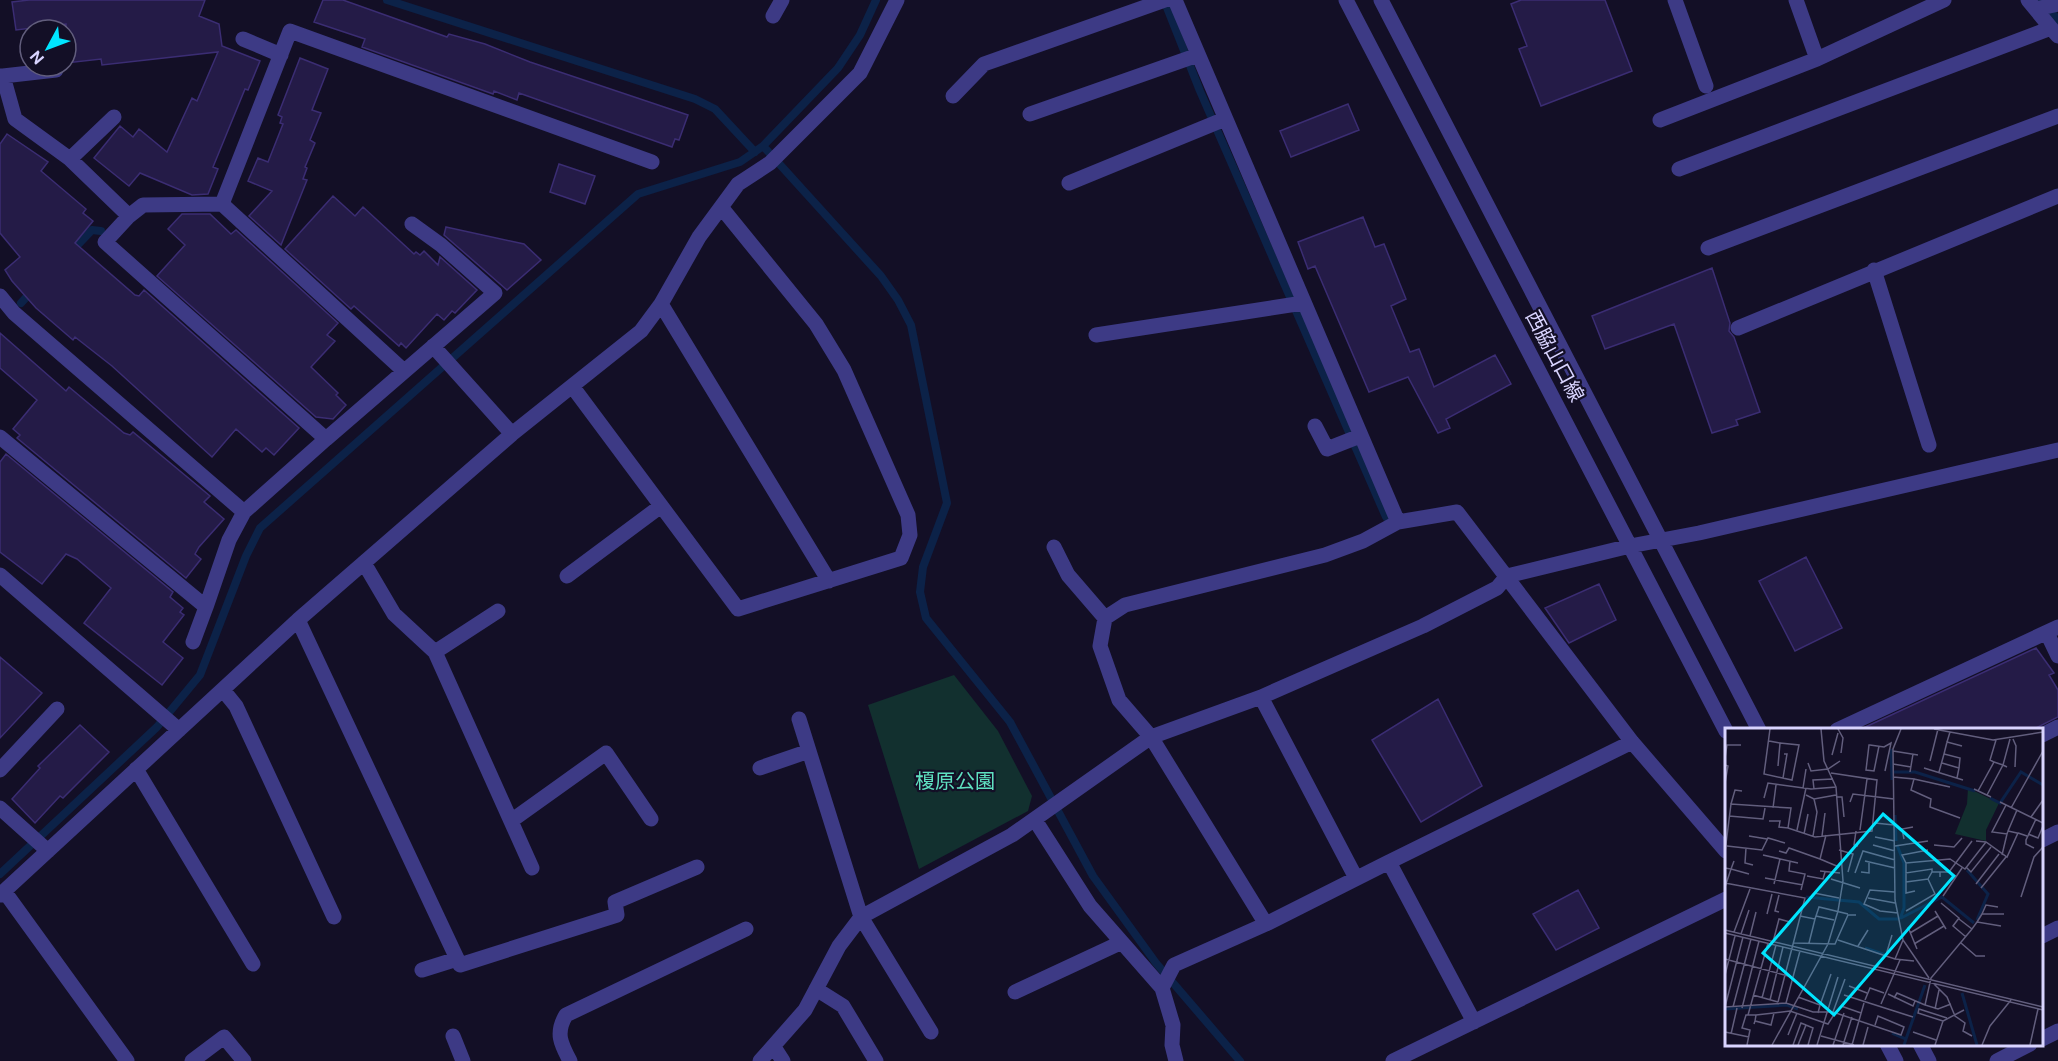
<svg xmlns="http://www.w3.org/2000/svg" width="2058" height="1061" viewBox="0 0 2058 1061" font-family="'DM Sans','Noto Sans JP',sans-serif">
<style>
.green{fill:#12302f}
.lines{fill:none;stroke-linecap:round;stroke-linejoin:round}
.stream{stroke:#0c2248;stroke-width:8}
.building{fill:#241b47;stroke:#3b2d73;stroke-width:1.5}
.minor{stroke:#3d3a85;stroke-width:15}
.labels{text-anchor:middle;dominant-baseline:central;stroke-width:4.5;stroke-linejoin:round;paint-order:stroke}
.street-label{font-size:20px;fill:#d9d4ff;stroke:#130f26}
.park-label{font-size:20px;fill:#5fe0c0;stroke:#130f26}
.inset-river{fill:none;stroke:#0c2248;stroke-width:3}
.inset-road{fill:none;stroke:#625e7d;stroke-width:1.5}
.view{fill:#00e5ff;fill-opacity:0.15;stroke:#00e5ff;stroke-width:3}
.inset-edge{fill:none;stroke:#d9d4ff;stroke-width:3}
</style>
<rect width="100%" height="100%" fill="#130f26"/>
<path class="green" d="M 954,675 L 998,731 L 1032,796 L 1028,811 L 919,869 L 868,705 Z"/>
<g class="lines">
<path class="stream" d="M 387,0 L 695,99 L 715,109 L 755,152
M 1164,0 L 1200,91 L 1386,517
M 2041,0 L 2058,20
M 763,146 L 881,276 L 898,300 L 911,325 L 947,503 L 923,567 L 920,592 L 926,618 L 1010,722 L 1093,876 L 1156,963 L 1240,1061
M 70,253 L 92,230 L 101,231
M 21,303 L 32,291
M 0,874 L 157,727 L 200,675 L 246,556 L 260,528 L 638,194 L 740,162 L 763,146 L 838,68 L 860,35 L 876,0"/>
</g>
<path class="building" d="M 29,0 L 205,0 L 199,16 L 219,24 L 222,46 L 260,61 L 248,90 L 245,89 L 213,167 L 218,169 L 208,194 L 192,195 L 140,173 L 129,186 L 94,158 L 120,126 L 133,137 L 139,129 L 167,152 L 192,98 L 197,101 L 218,52 L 102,65 L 101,59 L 66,63 L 66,24 L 16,30 L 12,2 Z
M 323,0 L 343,0 L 447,37 L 449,34 L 485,44 L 530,62 L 688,115 L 679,140 L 675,139 L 672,147 L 519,93 L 517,100 L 494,91 L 493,94 L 362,47 L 365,39 L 314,22 Z
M 1521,0 L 1605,0 L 1632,71 L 1541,106 L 1519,49 L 1527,46 L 1511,4 Z
M 300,58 L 328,69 L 312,110 L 321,113 L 310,140 L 315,143 L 305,167 L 307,168 L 303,179 L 307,180 L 281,245 L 249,216 L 272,191 L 248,181 L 258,158 L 268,162 L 283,124 L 280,123 L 282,117 L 278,115 Z
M 1348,104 L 1359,130 L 1291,157 L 1280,131 Z
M 7,134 L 48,162 L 41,171 L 86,209 L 83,213 L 93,221 L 75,243 L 135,295 L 139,296 L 144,290 L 299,428 L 274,455 L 266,448 L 262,452 L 236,429 L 212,457 L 112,366 L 75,337 L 73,340 L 36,308 L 12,281 L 5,270 L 20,257 L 0,233 L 0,144 Z
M 559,164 L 595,176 L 585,204 L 550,192 Z
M 333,196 L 355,216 L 363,207 L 414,254 L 416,252 L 420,255 L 424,251 L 438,265 L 440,257 L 477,290 L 455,313 L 452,311 L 444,320 L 437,314 L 406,348 L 401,343 L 399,346 L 354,306 L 351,309 L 285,249 Z
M 182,214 L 210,214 L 231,234 L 236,230 L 338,323 L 327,335 L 335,341 L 311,367 L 338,393 L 336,395 L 346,405 L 333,419 L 316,417 L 157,276 L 185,245 L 168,229 Z
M 1363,217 L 1375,247 L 1384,244 L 1406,299 L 1391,306 L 1410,352 L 1419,349 L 1434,387 L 1495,355 L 1511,384 L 1446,419 L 1450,428 L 1438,433 L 1408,377 L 1369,392 L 1315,266 L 1308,269 L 1298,242 Z
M 446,227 L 524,244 L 541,260 L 507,290 L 444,235 Z
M 1712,268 L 1730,323 L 1729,331 L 1734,337 L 1760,412 L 1736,420 L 1738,425 L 1712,433 L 1674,324 L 1605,349 L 1592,316 Z
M 0,333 L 66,391 L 69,387 L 124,433 L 130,435 L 133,432 L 210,496 L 204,502 L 224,519 L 199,547 L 195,554 L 201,559 L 186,578 L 17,438 L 20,435 L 13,429 L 37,400 L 0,368 Z
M 6,454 L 173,592 L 170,597 L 183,608 L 180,612 L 184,615 L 163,642 L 183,658 L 162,685 L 84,623 L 111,588 L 77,559 L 66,554 L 42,584 L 0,552 L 0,462 Z
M 1806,557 L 1842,628 L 1795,651 L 1759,581 Z
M 1599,584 L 1616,620 L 1569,643 L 1545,608 Z
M 2036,648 L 2054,673 L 2049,675 L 2058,690 L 2058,717 L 2034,729 L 1861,729 Z
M 0,657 L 42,693 L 0,738 Z
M 1438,699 L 1482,786 L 1421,822 L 1372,740 Z
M 80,725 L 109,752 L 63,798 L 60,796 L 35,823 L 12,799 L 40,768 L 38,766 Z
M 1578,890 L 1599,928 L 1556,950 L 1533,914 Z"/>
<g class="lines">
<path class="minor" d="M 1175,0 L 1398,522
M 1346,0 L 1726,731
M 1381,0 L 1759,730
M 1675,0 L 1706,86
M 1796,0 L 1817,59
M 2028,0 L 2051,28
M 2036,9 L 2058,4
M 773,16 L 782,0
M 243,39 L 281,55
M 0,76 L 3,76 L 15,119 L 70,159
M 3,76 L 56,70
M 953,96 L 984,64 L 1165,0
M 1030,114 L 1198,55
M 114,117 L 70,159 L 129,216 L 143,205 L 222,204
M 1660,120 L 1817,59 L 1944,0
M 1679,169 L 2051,28 L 2058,36
M 1069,183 L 1225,119
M 129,216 L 105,242 L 326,439 L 244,512
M 1708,248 L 2058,116
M 1874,270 L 1929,445
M 0,296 L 14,313 L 244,512 L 229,540 L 206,607 L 0,437
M 661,304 L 829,581
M 1738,328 L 2058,196
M 1096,335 L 1303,303
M 433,346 L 512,434
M 404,371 L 222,204 L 290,31 L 652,162
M 572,386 L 738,609 L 901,558 L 910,535 L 908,515 L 844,370 L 816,324 L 721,207
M 1315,426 L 1327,449 L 1360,436
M 326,439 L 495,293 L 441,245 L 412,224
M 1054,547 L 1068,575 L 1105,618 L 1125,605 L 1325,555 L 1363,541 L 1398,522 L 1457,512 L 1632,742 L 1726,851
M 364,563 L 394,614 L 435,652 L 532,868
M 0,575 L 179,730
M 567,576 L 661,506
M 1105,618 L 1100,646 L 1119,700 L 1151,737 L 1266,924 L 1389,862
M 298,620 L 460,965 L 617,915 L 615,902 L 697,867
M 2047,633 L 2058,656
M 193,642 L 206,607
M 435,652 L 498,611
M 223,690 L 236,706 L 334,917
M 1261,697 L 1356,878
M 799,719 L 861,917 L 931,1032
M 1837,730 L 2058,627
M 2042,735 L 2058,727
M 760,768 L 809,751
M 136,769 L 253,964
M 0,770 L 57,709
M 0,808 L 48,851
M 1035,820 L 1090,906 L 1162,988 L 1173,1025 L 1172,1045 L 1176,1061
M 511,821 L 606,753 L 651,819
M 2042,840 L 2058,832
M 4,891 L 127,1061
M 0,895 L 298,620 L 512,434 L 641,331 L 661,304 L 699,237 L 738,184 L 770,163 L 860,73 L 897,0
M 2042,936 L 2058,928
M 422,970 L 457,959
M 1162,988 L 1174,965 L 1266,924
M 816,989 L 843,1006 L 876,1061
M 1015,992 L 1120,943
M 1474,1022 L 1389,862 L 1632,742
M 453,1036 L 463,1061
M 2042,1039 L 2058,1031
M 1887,1044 L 1896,1061
M 1920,1044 L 1929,1061
M 774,1047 L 783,1061
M 192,1061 L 224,1037 L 244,1061
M 570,1061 C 561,1044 555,1033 566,1015 L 746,929
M 760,1061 L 805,1010 L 839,946 L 861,917 L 1012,835 L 1151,737 L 1261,697 L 1423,626 L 1497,588 L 1507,576 L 1630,546 L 1699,533 L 2058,450
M 1393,1061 L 1726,899
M 1997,1061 L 2030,1044"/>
</g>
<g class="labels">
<g class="street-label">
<text transform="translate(1555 356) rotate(62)">西脇山口線</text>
</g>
<g class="park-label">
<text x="955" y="781">榎原公園</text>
</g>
</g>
<g transform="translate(1725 728)">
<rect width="318" height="318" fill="#130f26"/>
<path d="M 243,60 L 274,75 L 261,102 L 261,113 L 230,106 L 242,76 Z" fill="#12302f"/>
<path class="inset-river" d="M 166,21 L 167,52M 169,44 L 190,44 L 250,63M 265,70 L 275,75 L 296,44 L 318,57M 170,87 L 171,113M 172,117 L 179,135 L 179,180 L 175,191M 242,142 L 263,166 L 252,192M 81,169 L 134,174 L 154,191 L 174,191M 176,190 L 217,169 L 249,195M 140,220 L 161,227M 237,265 L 252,317M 0,281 L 62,277 L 73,281M 167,305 L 181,311 L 179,317M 181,311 L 200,257"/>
<path class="inset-road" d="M 45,1 L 39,46 L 67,52 L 74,17 L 55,15M 113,1 L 118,10 L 116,25M 176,1 L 168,21 L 170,172 L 178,212 L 204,250M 209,1 L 268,12 L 318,4M 225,4 L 222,14 L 237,18M 288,11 L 291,18 L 290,39M 44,13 L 55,15 L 53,38M 222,14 L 219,26 L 235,30 L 234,40M 154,18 L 149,43 L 141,42 L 144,17 L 145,17 L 159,19 L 166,15 L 160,43M 168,23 L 193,27M 107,27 L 113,5M 0,30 L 2,17 L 16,17M 205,33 L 213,1M 269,34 L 278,37 L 285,11M 83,35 L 86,43 L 103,41 L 115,33M 217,35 L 234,40 L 232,50M 168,36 L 186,39M 0,37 L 3,38 L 0,55M 199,40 L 238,52M 185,44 L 188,26M 214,44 L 219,26M 168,49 L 189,51 L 186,62 L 206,71 L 205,79 L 235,90M 58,50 L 62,26 L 59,26M 189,51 L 225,59M 78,60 L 81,41M 89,61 L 88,52 L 108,51M 249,61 L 266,69M 253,63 L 269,34 L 265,32 L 271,12M 81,67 L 89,71 L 111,67M 262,67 L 278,37 L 282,39M 112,69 L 117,69 L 119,89M 39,70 L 43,55 L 86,61 L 111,59 L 99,33 L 96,1M 125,74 L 128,66 L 169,71M 275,74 L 318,95M 6,76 L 10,62 L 17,63M 281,77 L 267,104 L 282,106 L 283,103M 48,80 L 51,57M 286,80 L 318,23M 292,82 L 283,103 L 292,105M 4,88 L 38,91 L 40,80M 306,89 L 318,72M 150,95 L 169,97M 63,100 L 90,109 L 147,103 L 152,52 L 106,45M 72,102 L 81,60M 135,102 L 142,51M 131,103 L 129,117 L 133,118M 79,106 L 83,86M 303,106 L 313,110 L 318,98M 101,107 L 95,131 L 114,139M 24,108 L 42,111M 88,108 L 92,84 L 89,71M 97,108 L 100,85M 150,109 L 170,113M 179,111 L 177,101 L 188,99M 251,113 L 261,114 L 282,129 L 293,105 L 302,108M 148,117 L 170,123M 209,117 L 229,119 L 237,110M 2,118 L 37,122 L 43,110 L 60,115M 170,118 L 203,113M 21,120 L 20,135 L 28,137M 309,120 L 301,116 L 301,112 L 311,91M 114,122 L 128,126 L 123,144M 203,122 L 177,127 L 181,135 L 225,131 L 240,141 L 261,114M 54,123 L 61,125 L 64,120 L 95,131M 0,124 L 6,76 L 66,80 L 63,100 L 54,99 L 55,93 L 44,93M 38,127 L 73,135M 277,127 L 282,106M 9,133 L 6,141 L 24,146M 65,133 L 64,143 L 80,146 L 76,162M 140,133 L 170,140M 181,135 L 181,145 L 207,141 L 207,144M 241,139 L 246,144 L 266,119M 0,140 L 6,141 L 0,159M 95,143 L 115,145M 136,144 L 144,145 L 144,135M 215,144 L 224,144 L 247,113M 130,145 L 138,123 L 170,132M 181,145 L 181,165 L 190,163M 82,148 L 98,151 L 100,144M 40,150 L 78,157M 106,151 L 135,160M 203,151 L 207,144 L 215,144 L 215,149M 0,155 L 80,170 L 53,274M 49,156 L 55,131M 251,156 L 274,126M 256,160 L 281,129M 170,164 L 145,162 L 139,176 L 155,183 L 173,185M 89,165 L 114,170M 218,168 L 237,140M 296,169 L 309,129 L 318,119M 143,170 L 170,175M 216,175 L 234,190 L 228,198 L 241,209M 273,179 L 261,177 L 257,186 L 279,186M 181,183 L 210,166 L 203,151 L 181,154M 210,183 L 221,201M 54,184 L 50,183 L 54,167M 42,186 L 47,166M 257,186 L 252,194 L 276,198M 75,188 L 90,191 L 84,215M 91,188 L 109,192M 90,191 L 94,179 L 123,186M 234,191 L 247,201 L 252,194M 183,199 L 192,221M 0,202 L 318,279M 9,204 L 25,161M 0,205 L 318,282M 185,205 L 213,188M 16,206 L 24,182M 25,208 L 31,184M 18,209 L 0,279 L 61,275 L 88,284 L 108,284 L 120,251M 113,212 L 170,231 L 189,233M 48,214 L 54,191 L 65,194M 69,215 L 110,216 L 123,187 L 131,187M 236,215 L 251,228 L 260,228M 189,216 L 219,198M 133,218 L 143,202M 161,227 L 167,207M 0,231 L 67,249M 170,231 L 178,212M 0,247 L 10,208M 209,256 L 222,269 L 230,288 L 240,295 L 238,303 L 247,308M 124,258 L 142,265M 163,266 L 188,278 L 190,273M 28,267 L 53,274M 119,267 L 188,289M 73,269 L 95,277 L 93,285M 37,270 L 51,217M 169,270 L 172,265 L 200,277M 45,272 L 58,219M 140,272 L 145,260 L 159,265M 61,275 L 75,223M 156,276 L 175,232M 226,276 L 213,281 L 200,277 L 206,250 L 247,201M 95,277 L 106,246M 116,278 L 136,285M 8,279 L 26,211M 17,280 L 34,213M 210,281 L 214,262M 108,284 L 176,307 L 179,299 L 153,288 L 150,297M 23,287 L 43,215M 31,287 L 65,283 L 103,296 L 110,285M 218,293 L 193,285 L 194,281 L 222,290M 29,296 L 30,293 L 46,297 L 49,285M 0,304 L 24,309M 188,304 L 211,312M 6,306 L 12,280M 63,307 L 72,285M 96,308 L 129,317M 22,317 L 25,302 L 17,300 L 21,287 L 31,287 L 30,293M 47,317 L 103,216 L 113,183 L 118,153 L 111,59M 68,317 L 76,295 L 81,297M 73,317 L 81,297 L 88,300 L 83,317M 92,317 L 113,249M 108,317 L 119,285M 118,317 L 127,289M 127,317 L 139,275M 138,317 L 143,299M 210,317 L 218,293 L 239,282M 257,317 L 265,298 L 286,272M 305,317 L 313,281"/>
<path class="view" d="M 158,86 L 229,148 L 109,287 L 38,225 Z"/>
<rect width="318" height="318" class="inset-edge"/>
</g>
<g transform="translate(48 48) rotate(229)"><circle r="28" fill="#130f26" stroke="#625e7d" stroke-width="1.5"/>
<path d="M0-4.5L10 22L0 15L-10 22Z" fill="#00e5ff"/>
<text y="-9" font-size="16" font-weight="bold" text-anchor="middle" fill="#d9d4ff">N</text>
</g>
</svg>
